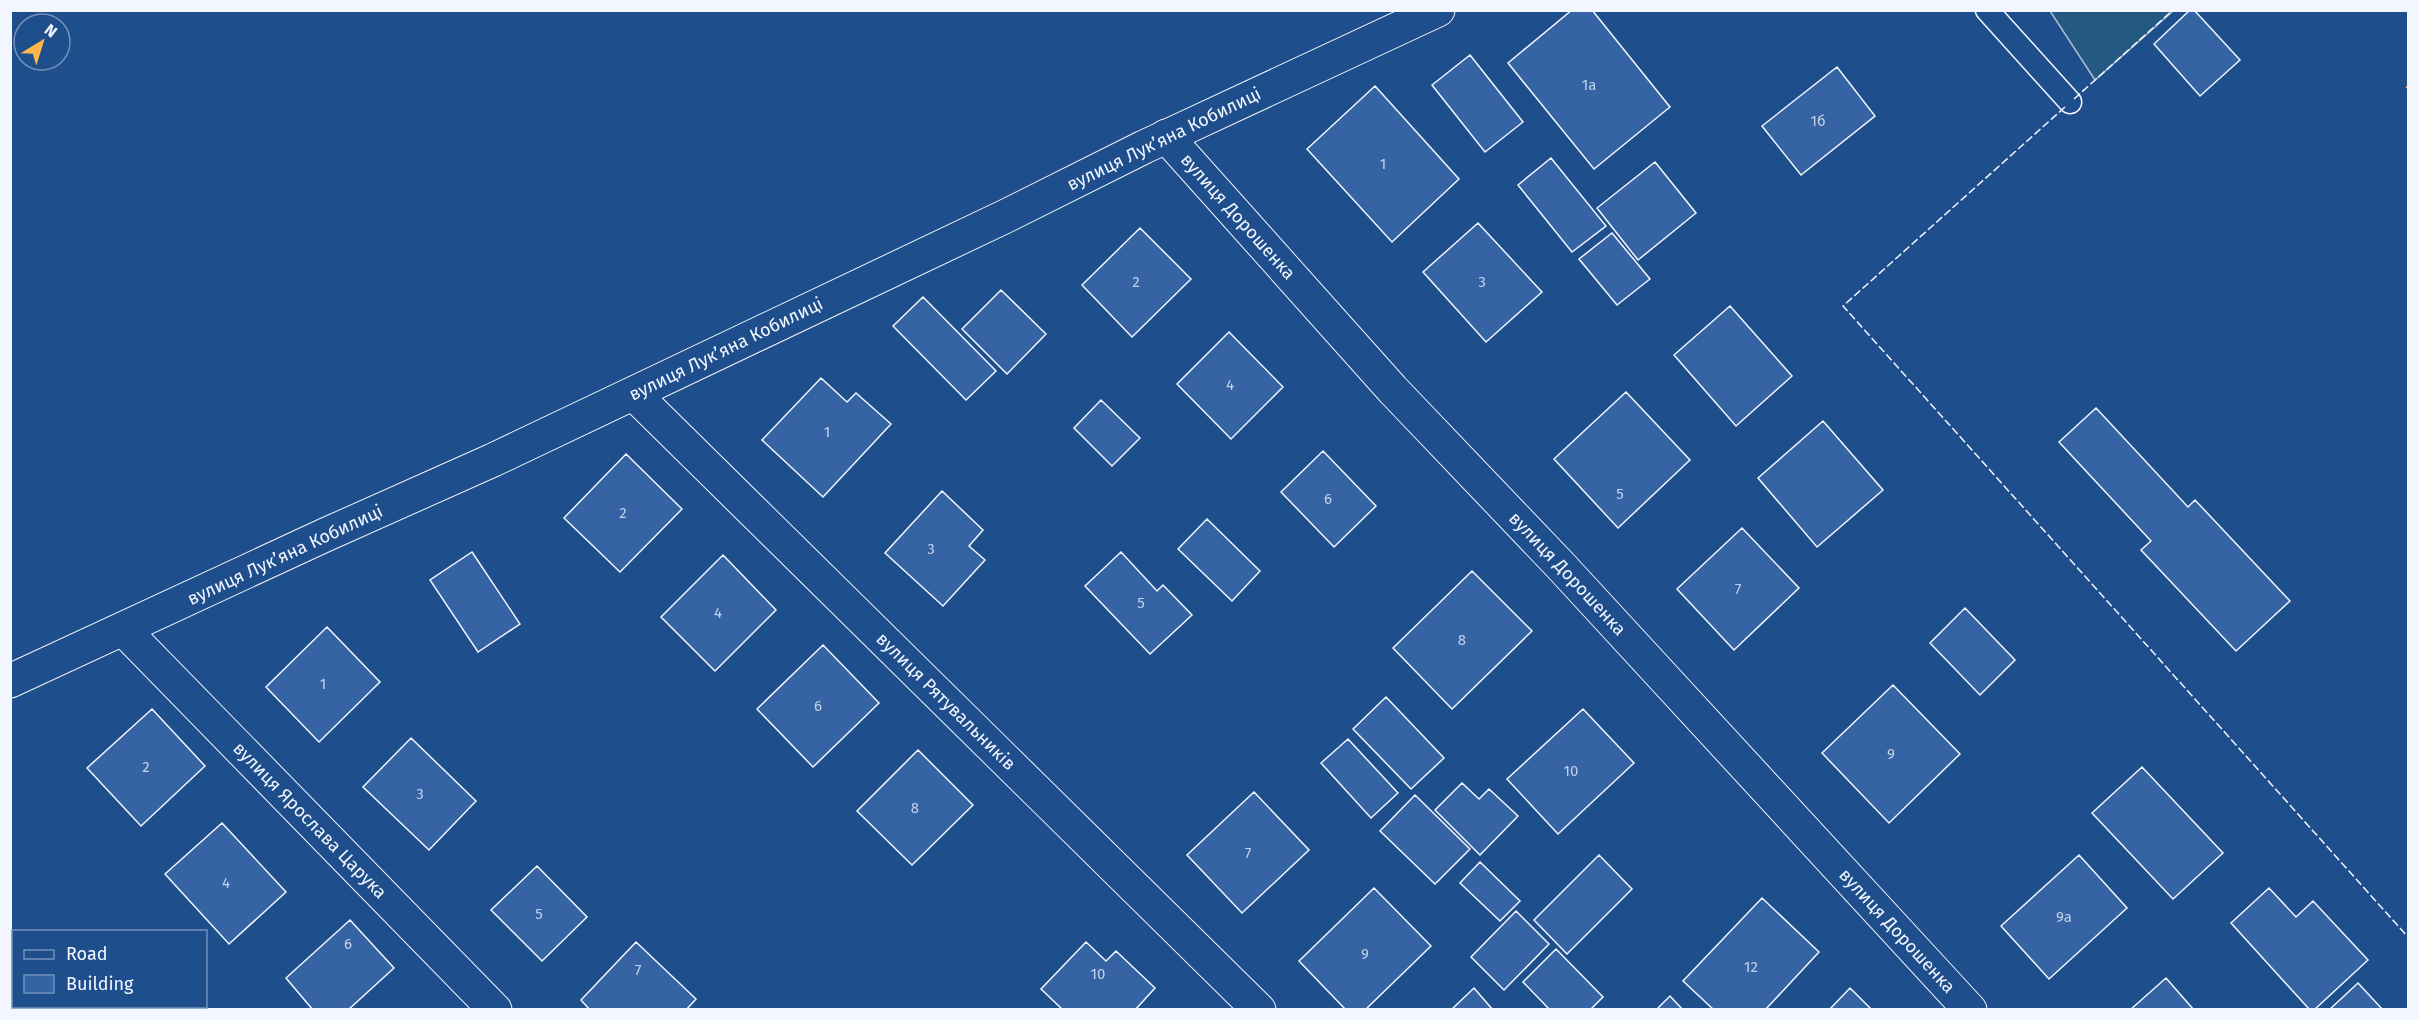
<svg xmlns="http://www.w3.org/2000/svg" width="2419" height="1020" viewBox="0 0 2419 1020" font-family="'Fira Sans',sans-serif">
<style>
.green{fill:#245a82;stroke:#a8bbd7;stroke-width:1.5}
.building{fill:#3563a3;stroke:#f2f6ff;stroke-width:1.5}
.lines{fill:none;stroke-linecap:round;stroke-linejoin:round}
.service-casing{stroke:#f2f6ff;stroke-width:25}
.minor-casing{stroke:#f2f6ff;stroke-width:35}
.service{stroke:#1f4e8c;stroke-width:22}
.minor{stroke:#1f4e8c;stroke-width:33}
.fence{stroke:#f2f6ff;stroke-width:1.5;stroke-dasharray:8 3;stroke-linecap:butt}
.power{stroke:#ffb74d;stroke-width:1.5;stroke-dasharray:21 4.5 3 4.5;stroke-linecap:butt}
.labels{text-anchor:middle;stroke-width:4.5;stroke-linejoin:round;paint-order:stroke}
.number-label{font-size:15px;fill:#c3d1e8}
.street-label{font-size:18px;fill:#f2f6ff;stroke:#1f4e8c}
</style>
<rect width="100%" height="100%" fill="#1f4e8c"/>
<path class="green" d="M2050 11H2173L2095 80Z"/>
<path class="building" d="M1572 10H1592L1670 107 1594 169 1508 63Z
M2190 10H2194L2240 60 2200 96 2154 44Z
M1470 55 1523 122 1485 152 1432 85Z
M1837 67 1875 116 1801 175 1762 126Z
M1375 86 1459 179 1392 242 1307 149Z
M1551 158 1606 226 1572 252 1518 185Z
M1655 162 1696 213 1638 260 1597 208Z
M1478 223 1542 292 1486 342 1423 272Z
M1140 228 1191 279 1132 337 1082 285Z
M1612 233 1650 279 1617 305 1579 259Z
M1001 290 1046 334 1007 374 962 329Z
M923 297 996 371 966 400 893 326Z
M1730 306 1792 376 1736 426 1674 355Z
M1229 332 1283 387 1231 439 1177 384Z
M821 378 847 402 856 393 891 424 823 497 762 440Z
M1626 392 1690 460 1618 528 1554 459Z
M1101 400 1140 438 1112 466 1074 428Z
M2096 408 2188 507 2195 500 2290 601 2236 651 2141 550 2151 541 2059 442Z
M1823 421 1883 490 1817 547 1758 478Z
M1323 451 1376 506 1334 547 1281 492Z
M626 454 682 509 620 572 564 518Z
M942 491 983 530 969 546 985 560 943 606 885 553Z
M1207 519 1260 571 1232 601 1178 549Z
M1742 528 1799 588 1734 650 1677 589Z
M472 552 520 624 478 652 430 580Z
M1121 552 1157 591 1163 585 1192 615 1150 654 1085 586Z
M723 555 776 610 715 671 661 617Z
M1472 571 1532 631 1452 709 1393 648Z
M1965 608 2015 660 1980 695 1930 643Z
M327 627 380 682 319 742 266 687Z
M823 645 879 703 813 767 757 709Z
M1893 685 1960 754 1889 823 1822 753Z
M1386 697 1444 758 1411 789 1353 729Z
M152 709 205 766 141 826 87 768Z
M1583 709 1634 763 1558 834 1507 779Z
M411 738 476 801 429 850 363 787Z
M1348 739 1398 793 1371 818 1321 763Z
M918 750 973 805 912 865 857 811Z
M2142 767 2223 853 2173 899 2092 813Z
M1462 783 1479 799 1489 789 1518 816 1480 855 1435 810Z
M1254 792 1309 850 1242 913 1187 855Z
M1415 795 1470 849 1435 884 1380 831Z
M222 823 286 892 229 944 165 874Z
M1599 855 1632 889 1567 954 1534 920Z
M2079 855 2127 908 2049 979 2001 926Z
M1480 862 1520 901 1500 921 1460 883Z
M537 866 587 917 542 961 491 910Z
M1374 888 1431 946 1365 1010H1346L1299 961Z
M2269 888 2296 917 2313 901 2368 960 2314 1010H2310L2231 923Z
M1762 898 1819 952 1765 1010H1714L1683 981Z
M1516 911 1549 944 1504 990 1471 957Z
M350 920 394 968 348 1010H313L286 978Z
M636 942 696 999 686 1010H590L581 1000Z
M1086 942 1106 961 1116 951 1155 988 1135 1010H1063L1041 989Z
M1556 949 1603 997 1590 1010H1550L1523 982Z
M2166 978 2194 1010H2130Z
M2358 983 2383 1010H2329Z
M1474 988 1493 1010H1451Z
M1850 988 1872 1010H1829Z
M1670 996 1683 1010H1656Z"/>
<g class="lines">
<defs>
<path id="service" d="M1987 10 2070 102"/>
<g id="minor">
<path id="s1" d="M1166 136 1393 390 1561 566 1970 1010"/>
<path id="s2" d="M634 394 1259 1010"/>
<path id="s3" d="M124 630 495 1010"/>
<path d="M10 681 325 535 493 460 1006 216 1144 147 1438 10"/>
</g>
</defs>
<use href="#service" class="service-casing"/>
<use href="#minor" class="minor-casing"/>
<use href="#service" class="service"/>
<use href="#minor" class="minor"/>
<path class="fence" d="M2074 99 2173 10
M2065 107 1843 306 2408 937"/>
<path class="power" d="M2406 88 2408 86"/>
</g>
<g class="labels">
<g class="number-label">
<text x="1589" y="90">1а</text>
<text x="1818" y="126">1б</text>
<text x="1383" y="169">1</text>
<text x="1136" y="287">2</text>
<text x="1482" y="287">3</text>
<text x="1230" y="390">4</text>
<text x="827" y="437">1</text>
<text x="1620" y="499">5</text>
<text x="1328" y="504">6</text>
<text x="623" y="518">2</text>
<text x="931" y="554">3</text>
<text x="1738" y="594">7</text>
<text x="1141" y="608">5</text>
<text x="718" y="618">4</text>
<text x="1462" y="645">8</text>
<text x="323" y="689">1</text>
<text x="818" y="711">6</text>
<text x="1891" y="759">9</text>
<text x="146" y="772">2</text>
<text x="1571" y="776">10</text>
<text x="420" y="799">3</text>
<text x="915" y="813">8</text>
<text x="1248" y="858">7</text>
<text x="226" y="888">4</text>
<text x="539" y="919">5</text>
<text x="2064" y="922">9а</text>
<text x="348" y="949">6</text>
<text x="1365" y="959">9</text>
<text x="1751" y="972">12</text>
<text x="638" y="975">7</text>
<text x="1098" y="979">10</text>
</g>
<g class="street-label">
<text transform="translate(1164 139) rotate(-26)" y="6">вулиця Лукʼяна Кобилиці</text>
<text dy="6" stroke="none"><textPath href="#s1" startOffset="108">вулиця Дорошенка</textPath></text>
<text transform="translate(726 349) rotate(-26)" y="6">вулиця Лукʼяна Кобилиці</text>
<text transform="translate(285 555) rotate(-25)" y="6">вулиця Лукʼяна Кобилиці</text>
<text dy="6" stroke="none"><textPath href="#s1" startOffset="594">вулиця Дорошенка</textPath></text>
<text dy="6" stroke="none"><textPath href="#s2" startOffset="438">вулиця Рятувальників</textPath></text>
<text dy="6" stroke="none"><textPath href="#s3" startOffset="266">вулиця Ярослава Царука</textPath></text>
<text dy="6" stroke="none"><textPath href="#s1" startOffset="1080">вулиця Дорошенка</textPath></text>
</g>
</g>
<rect width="2419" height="1020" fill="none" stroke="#f2f6ff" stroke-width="24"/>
<rect x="12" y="930" width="195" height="78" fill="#1f4e8c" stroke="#7391ba" stroke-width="1.5"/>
<rect x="24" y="950" width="30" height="9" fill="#1f4e8c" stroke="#7391ba" stroke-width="1.5"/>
<text x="66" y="960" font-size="18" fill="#f2f6ff">Road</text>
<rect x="24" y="975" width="30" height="18" fill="#3563a3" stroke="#7391ba" stroke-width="1.5"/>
<text x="66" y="990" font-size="18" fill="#f2f6ff">Building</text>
<g transform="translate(42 42) rotate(38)"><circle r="28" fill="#1f4e8c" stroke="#7391ba" stroke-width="1.5"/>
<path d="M0-4.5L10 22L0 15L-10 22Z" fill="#ffb74d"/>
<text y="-9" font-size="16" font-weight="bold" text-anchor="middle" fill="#f2f6ff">N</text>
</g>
</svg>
